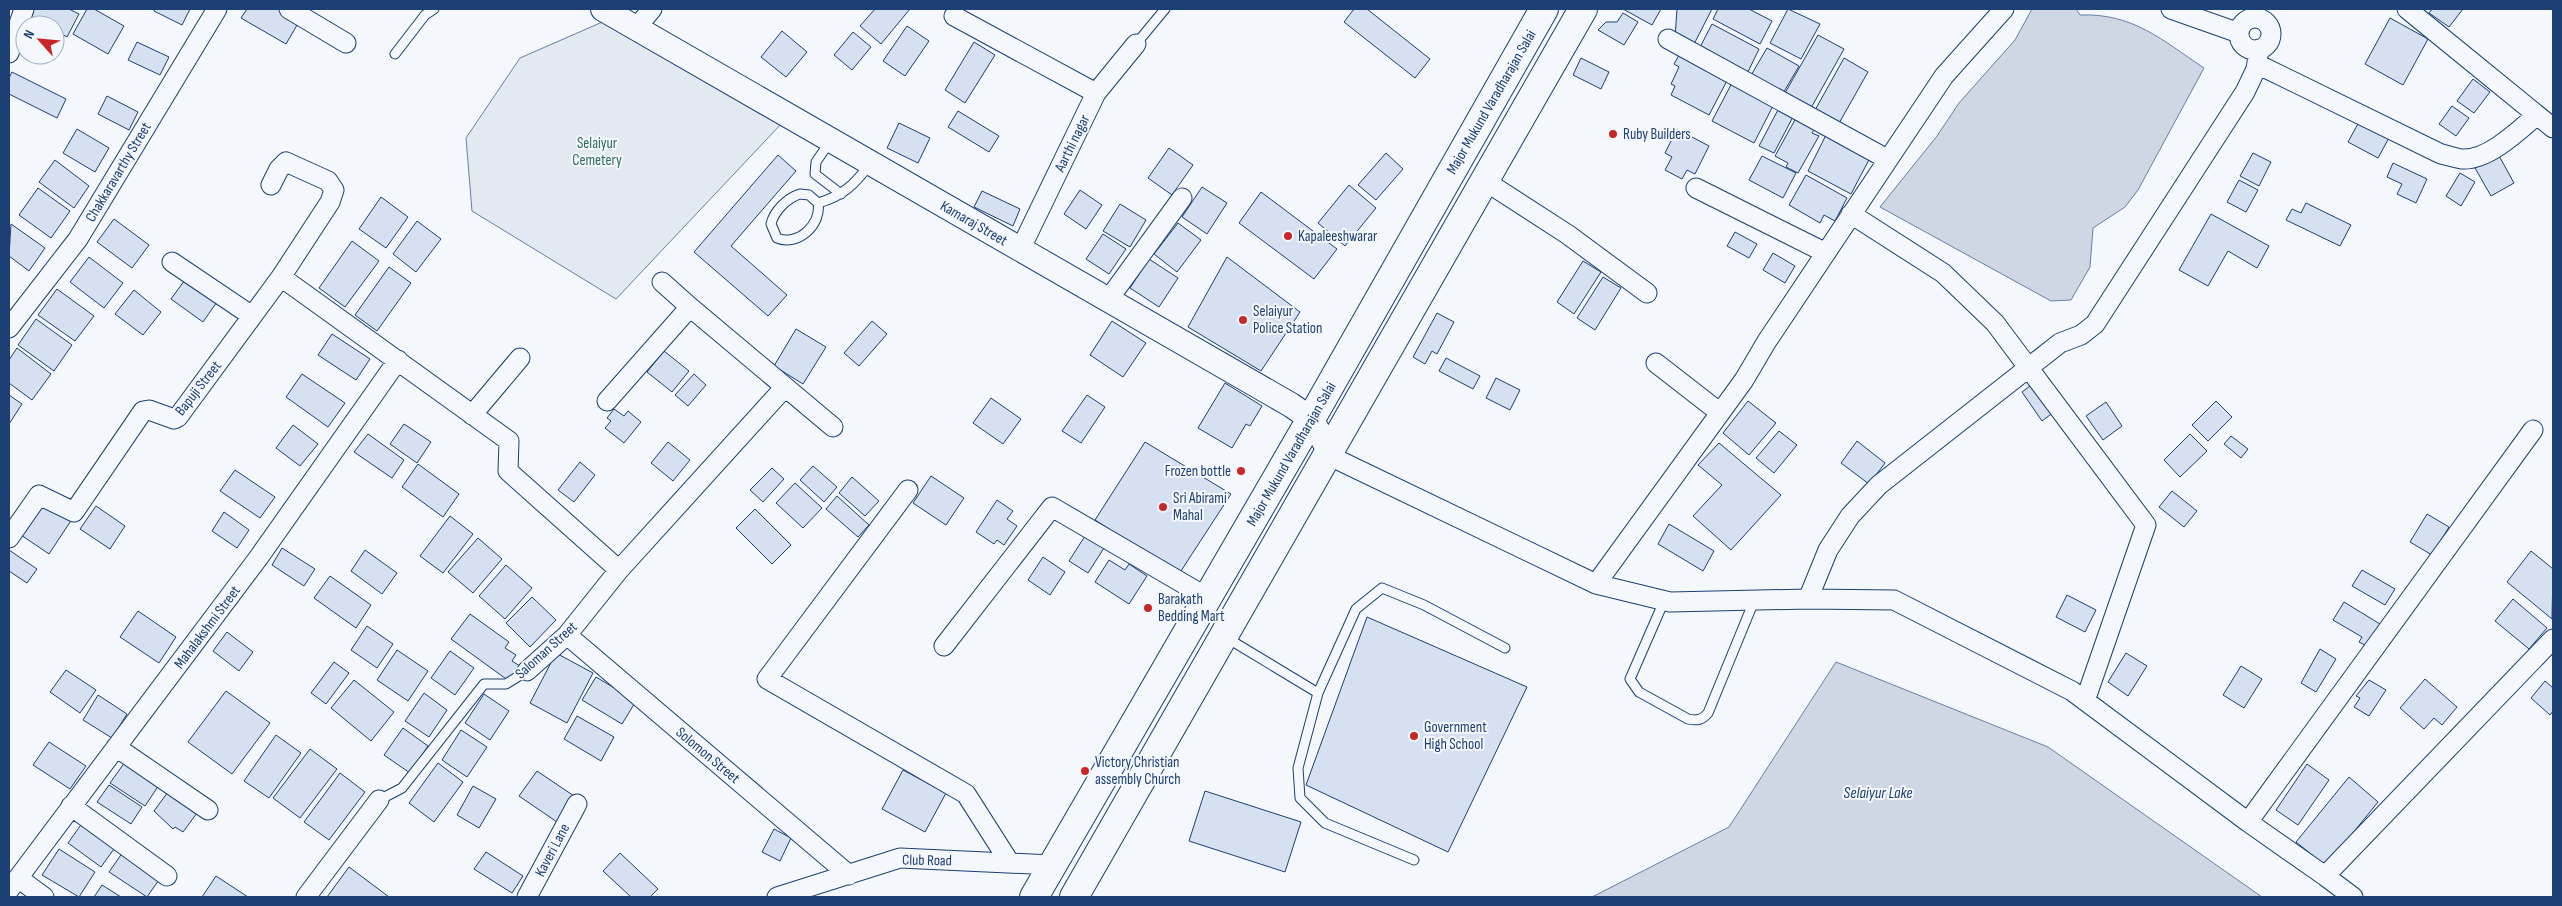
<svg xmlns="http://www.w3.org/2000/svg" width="2562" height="906" viewBox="0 0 2562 906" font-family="'Sofia Sans Condensed',sans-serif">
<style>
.green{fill:#e3e9f0;stroke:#687fa3}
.water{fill:#cfd7e4;stroke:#687fa3}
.building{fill:#d5e0f0;stroke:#1d3f73}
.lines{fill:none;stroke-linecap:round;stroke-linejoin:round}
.service-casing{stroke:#1d3f73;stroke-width:11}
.minor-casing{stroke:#1d3f73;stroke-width:21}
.tertiary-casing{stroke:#1d3f73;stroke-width:26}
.primary-casing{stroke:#1d3f73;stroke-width:30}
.service{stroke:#f4f7fb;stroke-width:9}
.minor{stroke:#f4f7fb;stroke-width:19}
.tertiary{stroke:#f4f7fb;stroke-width:24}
.primary{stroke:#f4f7fb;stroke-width:28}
.poi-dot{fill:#c62828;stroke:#f4f7fb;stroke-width:2}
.labels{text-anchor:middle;stroke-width:4;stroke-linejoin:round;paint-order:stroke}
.street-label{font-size:15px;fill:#1d3f73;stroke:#f4f7fb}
.poi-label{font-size:15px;fill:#1d3f73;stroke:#f4f7fb;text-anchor:start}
.park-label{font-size:15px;fill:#2c6c60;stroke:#f4f7fb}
.water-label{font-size:16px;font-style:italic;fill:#1d3f73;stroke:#f4f7fb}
</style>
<rect width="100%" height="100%" fill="#f4f7fb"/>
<path class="green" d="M607 20 783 122 616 299 472 211 466 138 520 58Z"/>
<path class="water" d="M2032 9H2076L2080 15C2133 13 2162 40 2204 68L2138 190 2125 207 2093 228 2090 267 2071 300 2051 301 1880 207 1937 136 1959 103 2015 40Z
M1836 662 2048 747 2262 897H1592L1729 827Z"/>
<path class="building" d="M32 9H69L79 14 67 37 55 30V25H45L28 16Z
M87 9H94L124 26 108 54 73 34Z
M155 9H190L182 25 154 11Z
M247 9H280L300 20 286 44 241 18Z
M875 9H910L881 44 860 26Z
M1354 9H1367L1430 59 1415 78 1344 22Z
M1623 9H1661L1652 25Z
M1677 9H1712L1692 48 1675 38Z
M1718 9H1749L1772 21 1760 44 1713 19Z
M1788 9 1820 24 1801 59 1770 43Z
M2432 9H2463L2449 27 2429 13Z
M1623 13 1638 22 1624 45 1598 30 1606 22H1617Z
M2390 18 2428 39 2403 85 2365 64Z
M1712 24 1759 49 1745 78 1697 53Z
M907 26 929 41 905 76 883 61Z
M782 31 807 52 786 77 761 57Z
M853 32 871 47 852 70 834 55Z
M1818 35 1844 49 1811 108 1785 93Z
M137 42 169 57 160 75 128 60Z
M974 42 995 55 965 103 945 90Z
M1767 48 1799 66 1782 95 1750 77Z
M1682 50 1730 75 1709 115 1671 95 1675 86 1671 84 1679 67 1674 64Z
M1581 58 1609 72 1601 89 1573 75Z
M1844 58 1868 72 1838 125 1814 112Z
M12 72 66 99 57 118 9 94V78Z
M2473 79 2490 92 2474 113 2457 101Z
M1733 81 1775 102 1754 143 1712 121Z
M107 96 138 112 129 130 98 114Z
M1780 106 1795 113 1774 153 1759 146Z
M2452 106 2469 118 2456 136 2439 124Z
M958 111 999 136 989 152 948 127Z
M1796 118 1815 128 1812 133 1819 136 1798 173 1786 167 1788 163 1775 156Z
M2360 120 2390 136 2378 158 2348 142Z
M899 123 930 138 918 163 887 148Z
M77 129 109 148 95 172 63 153Z
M1677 129 1709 146 1695 174 1687 170 1682 179 1665 170 1672 157 1665 153Z
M1828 131 1872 154 1851 194 1808 171Z
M1169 148 1193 165 1172 195 1148 178Z
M1386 153 1403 169 1376 200 1358 185Z
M2253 153 2271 162 2259 186 2240 176Z
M2498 154 2514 183 2491 196 2475 168Z
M778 155 796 171 731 246 787 295 768 316 694 252Z
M1762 156 1796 173 1783 198 1749 180Z
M55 160 89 186 74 208 39 182Z
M2393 163 2427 179 2416 203 2397 194 2402 184 2387 177Z
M2460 173 2475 182 2461 206 2446 196Z
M1806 175 1847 198 1835 221 1824 215 1820 223 1789 205Z
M2239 180 2258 190 2246 212 2227 202Z
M1349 185 1376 208 1345 246 1318 223Z
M1202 187 1227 203 1207 234 1182 217Z
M38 188 70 211 51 238 19 215Z
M1080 190 1102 205 1086 229 1064 214Z
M982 191 1020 209 1013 226 974 207Z
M1261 192 1337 249 1314 279 1239 223Z
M381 197 408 217 386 248 359 229Z
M2306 203 2351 225 2340 246 2286 220 2292 209 2301 213Z
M1120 204 1146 220 1130 247 1103 231Z
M2211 214 2269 246 2257 268 2228 251 2208 286 2179 270Z
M114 219 149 245 132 268 97 242Z
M417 221 441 239 416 272 393 254Z
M1178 223 1201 240 1177 272 1154 254Z
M11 224 45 248 29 271 9 256Z
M1735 232 1757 244 1749 258 1727 246Z
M1103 234 1126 249 1109 274 1086 259Z
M352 241 379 261 345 307 319 288Z
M1773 253 1795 266 1785 283 1763 270Z
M89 257 123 283 104 308 70 282Z
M1227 257 1300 312 1261 371 1188 327Z
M1149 259 1178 278 1159 307 1130 288Z
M1583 261 1601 272 1574 314 1557 302Z
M389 267 411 283 377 331 355 315Z
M187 277 219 299 203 322 171 299Z
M1603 277 1621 288 1595 330 1577 318Z
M57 289 94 316 75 341 38 315Z
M134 290 161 312 143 335 115 314Z
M1437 313 1454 322 1437 354 1432 351 1425 364 1413 357Z
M36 319 72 345 54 371 18 345Z
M872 321 887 334 859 366 844 353Z
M1112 321 1146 343 1123 377 1090 355Z
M796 329 826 347 803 384 774 366Z
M332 334 370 359 356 380 318 355Z
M17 348 51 374 32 400 9 383V360Z
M664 351 689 371 672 392 647 372Z
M1446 358 1480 376 1473 389 1439 371Z
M302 374 345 403 328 427 286 397Z
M694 374 706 385 688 406 675 395Z
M1496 378 1520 390 1510 410 1486 398Z
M1225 383 1262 406 1250 426 1246 424 1232 448 1198 428Z
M2034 383 2054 412 2042 421 2022 392Z
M9 395 22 404 9 424Z
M1087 395 1105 407 1081 443 1062 431Z
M991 398 1021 419 1003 444 973 423Z
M1748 401 1776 423 1749 455 1723 433Z
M2216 401 2232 417 2208 441 2192 425Z
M2106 402 2122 426 2103 440 2086 416Z
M614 409 624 416 628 411 641 422 624 443 605 428 611 421 607 418Z
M404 424 431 442 417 463 390 444Z
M293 425 318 444 300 466 276 448Z
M1779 431 1797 445 1774 473 1756 458Z
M368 434 404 460 392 478 354 452Z
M2190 434 2207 451 2180 477 2164 460Z
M2231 436 2248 449 2241 458 2224 444Z
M1857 441 1885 463 1869 484 1841 463Z
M668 442 690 460 673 481 651 463Z
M1145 442 1231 494 1179 574 1095 520Z
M1719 443 1781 495 1731 550 1693 516 1722 485 1698 465Z
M580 462 595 475 574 502 558 490Z
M418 464 459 494 443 517 402 487Z
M813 466 837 487 824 502 800 480Z
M772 468 784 479 763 502 750 490Z
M235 470 275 497 260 518 220 491Z
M931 476 964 498 946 525 913 503Z
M852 477 879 501 865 516 839 493Z
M795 483 822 508 803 528 776 503Z
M2172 491 2197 511 2184 527 2159 507Z
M837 496 869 525 858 537 826 509Z
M47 497 74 516 49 554 21 535Z
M997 500 1013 511 1007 519 1017 526 1004 545 997 540 994 544 976 532Z
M96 506 125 526 110 549 80 529Z
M755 509 791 545 772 564 736 528Z
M224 512 249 530 237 548 212 531Z
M2427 514 2449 527 2432 555 2410 542Z
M450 516 473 534 443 573 420 556Z
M1669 524 1714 551 1703 571 1658 544Z
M1085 536 1104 548 1088 573 1069 561Z
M478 538 502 559 473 593 448 572Z
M282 548 315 569 304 586 272 565Z
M9 550 37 569 27 583 9 571Z
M365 550 397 573 382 594 351 571Z
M2531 551 2553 569 2552 619 2507 582Z
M1043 557 1065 572 1050 595 1028 580Z
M1109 560 1125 570 1129 564 1147 576 1129 604 1095 582Z
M506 565 532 588 505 619 479 596Z
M2362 570 2395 589 2385 605 2352 586Z
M330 576 371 605 356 628 314 598Z
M2067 595 2096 610 2085 632 2056 617Z
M532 597 556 620 530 647 506 623Z
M2513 599 2547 628 2529 649 2495 621Z
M2344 602 2380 624 2367 646 2359 642 2362 637 2333 620Z
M138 611 176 637 159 663 120 637Z
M470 614 509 642 505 648 516 655 512 661 520 666 509 681 451 639Z
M1367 617 1527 687 1448 852 1306 785Z
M367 626 393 644 377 668 351 650Z
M227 632 253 652 239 671 213 651Z
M2320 649 2336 659 2316 692 2301 683Z
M397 650 428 671 408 701 377 680Z
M450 651 474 668 455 695 431 678Z
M556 653 593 673 567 723 530 703Z
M2126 653 2147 666 2128 696 2108 682Z
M334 662 349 673 326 704 311 693Z
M2241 666 2262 679 2244 708 2223 695Z
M66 670 96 690 80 713 50 692Z
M596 677 636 701 622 724 582 700Z
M2425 679 2457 707 2442 725 2434 718 2424 729 2400 708Z
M354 680 394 712 371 741 331 708Z
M2369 680 2386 690 2369 716 2354 707 2360 698 2356 696Z
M2545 681 2553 688V711L2550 715 2531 698Z
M226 691 270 723 232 774 188 742Z
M424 693 447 710 429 737 405 721Z
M484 694 509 711 490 740 465 723Z
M98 695 127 714 112 738 83 720Z
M577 716 614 737 601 761 564 739Z
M403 728 428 746 410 773 384 755Z
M461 730 487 747 467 777 442 760Z
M276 735 301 753 269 798 244 781Z
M49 742 86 766 70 789 33 765Z
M310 749 337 769 300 818 273 798Z
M125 762 159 785 145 806 110 783Z
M438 763 463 782 434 822 409 803Z
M2307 764 2329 780 2298 825 2276 810Z
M903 770 946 793 925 832 882 809Z
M537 771 577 798 560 824 519 796Z
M340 773 365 792 329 840 304 822Z
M2349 777 2378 802 2326 866 2296 842Z
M109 785 142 807 131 824 97 802Z
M473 786 496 799 479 828 457 815Z
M1205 791 1301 822 1285 872 1189 841Z
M168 792 197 813 183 832 175 827 173 829 154 811Z
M83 822 116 846 101 867 68 843Z
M774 829 791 838 780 861 762 852Z
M59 849 95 872 79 897 42 875Z
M123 852 161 877 147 897 109 872Z
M486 852 523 876 512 893 474 869Z
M620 853 658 889 650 897H631L603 871Z
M349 867 389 897H327Z
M216 876 248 897H202Z
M102 885 121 897H94Z"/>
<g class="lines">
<defs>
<path id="service" d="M1136 44 1165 9
M395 54 425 15 434 9
M831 140 816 162 815 174 841 194
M800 194 809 195 818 203C822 225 797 247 777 238L771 224C774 211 787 198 800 194Z
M818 203C843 196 855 184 870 164
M1664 601 1630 679 1639 692 1688 719C1697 721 1702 720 1708 713L1754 601
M1227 638 1318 693 1298 768 1300 798 1325 823 1414 860
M1318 693 1356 609 1382 588 1424 605 1505 648
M379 800 402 788 484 684H506L527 671"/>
<path id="minor" d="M289 9 346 43
M2171 9 2239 33
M2407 9 2553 128
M954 16 1096 93
M2239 34a16 16 0 1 1 32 0a16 16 0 1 1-32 0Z
M636 28 652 9
M1668 39 1887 159
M9 53 24 9
M2257 64 2441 154C2448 155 2457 159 2464 159 2490 159 2519 130 2537 115
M1485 181 1567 234 1647 293
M1696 188 1826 253
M1851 214 1943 273 1995 323 2146 525 2085 701
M1020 250 1096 93 1136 44
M172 262 252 316
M281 277 509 441 508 471 619 570
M662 282 690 307
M1108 300 1182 198
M9 328 78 239 217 9
M1656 363 1719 412
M607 401 690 307 833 427
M472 415 520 358
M1330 452 1336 459 1596 584 1670 602 1808 599 1894 600 2072 691 2248 822 2533 430
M908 490 767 679 966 794 1010 863
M9 538 39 495 74 512 143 411 149 410 174 419 178 417 281 277 330 202 334 190 328 181 286 162 279 169 271 185
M1596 584 1744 380 1767 341 1944 76 2004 9
M1808 599 1828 550 1850 516 1879 485 2060 343 2081 335 2095 324 2245 92 2256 69 2259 49
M567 635 849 875
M944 646 1052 507 1208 598
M527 671 567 635 619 570 785 387
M116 747 208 810
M71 806 167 876
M2248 822 2325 876 2553 639
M2325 876 2353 897
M18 878 44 897
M9 890 259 557 398 360
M306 897 379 800
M527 897 577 804
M777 897 900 858 1052 865"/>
<path id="tertiary" d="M603 9 1291 405 1311 419 1330 452"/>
<path id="primary" d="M1034 897 1311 419 1544 9
M1074 897 1583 9"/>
</defs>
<use href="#service" class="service-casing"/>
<use href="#minor" class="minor-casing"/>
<use href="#tertiary" class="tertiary-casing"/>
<use href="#primary" class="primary-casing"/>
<use href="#service" class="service"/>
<use href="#minor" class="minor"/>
<use href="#tertiary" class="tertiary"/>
<use href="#primary" class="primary"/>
</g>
<g class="poi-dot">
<circle cx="1613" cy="134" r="5"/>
<circle cx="1288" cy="236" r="5"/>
<circle cx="1243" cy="320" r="5"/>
<circle cx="1241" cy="471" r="5"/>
<circle cx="1163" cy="507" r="5"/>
<circle cx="1148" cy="608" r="5"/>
<circle cx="1414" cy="736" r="5"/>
<circle cx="1085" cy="771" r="5"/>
</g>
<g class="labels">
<g class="street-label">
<text transform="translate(1491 102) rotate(-60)" y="5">Major Mukund Varadharajan Salai</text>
<text transform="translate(1072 143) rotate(-64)" y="5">Aarthi nagar</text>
<text transform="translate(118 172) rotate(-59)" y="5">Chakkaravarthy Street</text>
<text transform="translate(974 223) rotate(30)" y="5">Kamaraj Street</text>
<text transform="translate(198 388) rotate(-52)" y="5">Bapuji Street</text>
<text transform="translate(1291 454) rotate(-60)" y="5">Major Mukund Varadharajan Salai</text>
<text transform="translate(207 627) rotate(-53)" y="5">Mahalakshmi Street</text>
<text transform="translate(546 650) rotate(-42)" y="5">Saloman Street</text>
<text transform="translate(708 755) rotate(40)" y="5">Solomon Street</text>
<text transform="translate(552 850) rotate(-62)" y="5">Kaveri Lane</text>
<text transform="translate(927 860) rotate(1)" y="5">Club Road</text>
</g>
<g class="poi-label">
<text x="1623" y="139">Ruby Builders</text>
<text x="1298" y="241">Kapaleeshwarar</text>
<text x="1253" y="316">Selaiyur<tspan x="1253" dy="17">Police Station</tspan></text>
<text x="1231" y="476" text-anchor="end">Frozen bottle</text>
<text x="1173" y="503">Sri Abirami<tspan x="1173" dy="17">Mahal</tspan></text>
<text x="1158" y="604">Barakath<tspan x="1158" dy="17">Bedding Mart</tspan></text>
<text x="1424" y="732">Government<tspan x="1424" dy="17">High School</tspan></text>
<text x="1095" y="767">Victory Christian<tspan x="1095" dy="17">assembly Church</tspan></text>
</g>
<g class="park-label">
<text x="597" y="148">Selaiyur<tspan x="597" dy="17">Cemetery</tspan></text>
</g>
<g class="water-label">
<text x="1878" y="798">Selaiyur Lake</text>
</g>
</g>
<rect width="2562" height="906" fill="none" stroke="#1d3f73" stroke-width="20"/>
<g transform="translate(40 40) rotate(297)"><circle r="24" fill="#f4f7fb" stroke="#9eadc5"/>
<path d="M0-4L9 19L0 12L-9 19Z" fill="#c62828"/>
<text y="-8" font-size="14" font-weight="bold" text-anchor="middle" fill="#1d3f73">N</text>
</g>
</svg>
